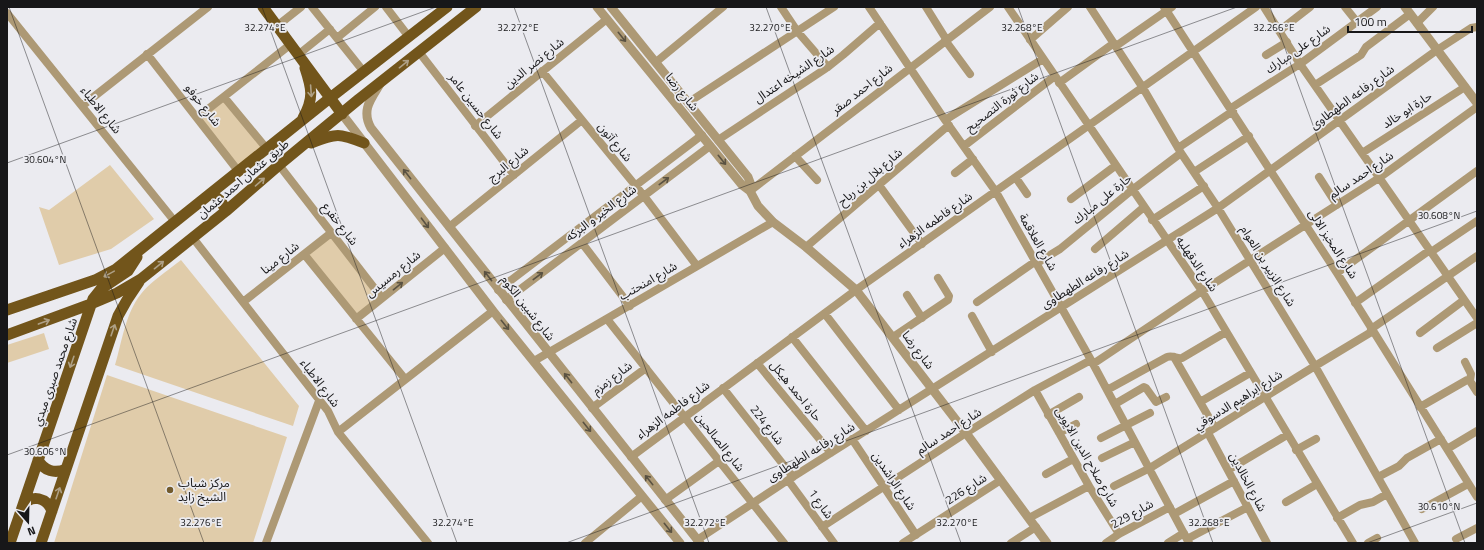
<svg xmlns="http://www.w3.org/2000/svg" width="1484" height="550" viewBox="0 0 1484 550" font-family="'Titillium Web','Noto Sans Arabic',sans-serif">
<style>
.green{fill:#e0ccaa}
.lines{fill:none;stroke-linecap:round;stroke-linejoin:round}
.minor{stroke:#ad9975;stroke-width:8}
.tertiary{stroke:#ad9975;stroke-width:9}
.primary{stroke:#72551b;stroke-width:11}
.oneway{stroke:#5a5242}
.oneway2{stroke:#aea086}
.ticks{fill:none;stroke:#171719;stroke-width:1;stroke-opacity:0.45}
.poi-dot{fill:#735b2c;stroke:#ebebf0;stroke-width:1.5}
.labels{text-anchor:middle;stroke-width:3.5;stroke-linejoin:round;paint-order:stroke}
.street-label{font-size:12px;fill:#171719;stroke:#ebebf0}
.poi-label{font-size:12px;fill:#171719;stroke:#ebebf0;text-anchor:start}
.ticks-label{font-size:10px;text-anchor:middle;fill:#171719;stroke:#ebebf0;stroke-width:3.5;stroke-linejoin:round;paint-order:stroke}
</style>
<rect width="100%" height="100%" fill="#ebebf0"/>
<path class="green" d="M224 98 263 146 237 167 199 118Z
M110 165 154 219 111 249 59 265 39 207 49 210Z
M330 234 380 298 356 317 306 255Z
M181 260 299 406 293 426 115 365C122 342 125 314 141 294 149 283 170 269 181 260Z
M44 333 49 349 7 363V345Z
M107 375 287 437 253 543H54Z"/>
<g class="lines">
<path class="minor" d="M312 7 364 72
M386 7 409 37
M781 7 797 31 828 67
M869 7 945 120 996 192 1091 360 1189 543
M926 7 946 39
M1008 7 1202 291 1353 543
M1090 7 1143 88 1181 153 1218 208 1315 366 1415 543
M1164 7 1337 273 1477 497
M1264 7 1300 64 1477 318
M1345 7 1357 22
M7 13 176 223
M1417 23 1433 7
M277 26 301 7
M1279 31 1310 7
M337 38 375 7
M945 40 970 74
M1030 40 1068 7
M1116 46 1172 7
M419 52 514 175
M147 54 239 172
M299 54 330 29
M1266 55 1287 42
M656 62 723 7
M542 71 644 196 697 266
M1059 83 1114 43
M1315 85 1361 55 1366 47 1410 14
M224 97 267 149
M689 102 834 7
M82 106 208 7
M1231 108 1300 64 1377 7
M198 117 291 44
M945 120 1043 59
M475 126 607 19
M718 140 828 67 843 55 880 23
M964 146 1055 76
M1178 148 1233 111
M1362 153 1465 87
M795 156 817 180
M279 165 382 298
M1194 172 1249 136
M955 173 973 159
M1319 177 1337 205
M1016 178 1027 194
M879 185 922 244
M750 191 990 7
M1071 199 1115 166
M1152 220 1204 186
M449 227 582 120
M193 238 328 411 338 432 428 543
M582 243 630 306
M806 247 949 125
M1095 249 1144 207
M1431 252 1477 221
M304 254 405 379
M1037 263 1060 249 1132 190 1181 153
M1337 273 1477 171
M498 290 702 135
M907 295 922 318
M506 300 710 146
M243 302 331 233
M977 302 1036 261
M1355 303 1430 250
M825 314 899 410
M972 316 992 352
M356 319 445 248
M607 319 784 543
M1371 329 1477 256
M1420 333 1464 300
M792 337 866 431
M893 337 948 300 949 296 938 278
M1437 348 1477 323
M1174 357 1215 428
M534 361 773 222
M1465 362 1471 374 1470 381
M757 363 831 453
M1093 364 1202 291 1379 178 1477 107
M723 388 793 477
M1035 390 1089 486 1119 534
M1107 390 1167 357C1173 355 1177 359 1182 358L1226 332
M1200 402 1250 373
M1115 404 1144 387 1146 388 1156 402 1166 397
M1420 407 1467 380 1470 381 1477 392
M592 408 646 368
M1048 415 1079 397
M338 432 493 311
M1059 433 1076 424
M1208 433 1267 543
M1101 438 1150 413
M852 439 916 535
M1447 449 1477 431
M1296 450 1316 439
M631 457 856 290 1256 7
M1102 458 1135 442
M1228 470 1287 435
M1046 474 1073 459
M1378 477 1399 466 1407 458 1441 439
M788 480 834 543
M1114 486 1150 468 1315 366 1373 331
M665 500 719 461
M1286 502 1317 484
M1422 509 1468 484
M1174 514 1234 481
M1029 518 1089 486
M1337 518 1360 505 1373 502 1387 494
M822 527 966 433 1035 390 1091 360
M1187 539 1248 507
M1456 539 1477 528
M697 540 788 480 1218 208 1437 50 1471 28 1477 27
M266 543 319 401
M585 543 642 496
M903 543 1001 480
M1011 543 1036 527
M1106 543 1119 534 1170 507
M1168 543 1184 533
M1368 543 1377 538"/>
<path class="tertiary" d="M597 7 742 185 750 191 758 206 773 222 806 247 856 290 966 433 1047 543
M611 7 748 177 751 185 750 191
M1405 7 1477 103
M380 84C371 99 361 110 371 128L700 543
M342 114 493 311 680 543"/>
<path class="primary" d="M263 7 342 114
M303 118C314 98 312 89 305 68
M311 143C337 133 339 133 364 143
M212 194 221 201 226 211
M7 310 95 280 116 269 330 98 447 7
M7 335 91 304 117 293 141 279 226 211 279 165 359 99 476 7
M38 460C44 471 55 474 66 469
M23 506C31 493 47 498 52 511
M10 543 93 299 101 289 128 271 137 257
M41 543 118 316 127 300 139 282"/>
</g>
<defs><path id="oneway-shaft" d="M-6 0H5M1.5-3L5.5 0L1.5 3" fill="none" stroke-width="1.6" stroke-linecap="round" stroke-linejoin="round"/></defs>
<g class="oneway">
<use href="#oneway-shaft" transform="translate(622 37) rotate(51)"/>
<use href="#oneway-shaft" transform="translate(722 160) rotate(51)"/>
<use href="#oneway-shaft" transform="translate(407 174) rotate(-128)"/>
<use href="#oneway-shaft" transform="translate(664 181) rotate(-37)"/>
<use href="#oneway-shaft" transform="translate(425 223) rotate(53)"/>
<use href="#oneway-shaft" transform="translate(488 276) rotate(-128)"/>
<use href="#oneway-shaft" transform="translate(538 276) rotate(-37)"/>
<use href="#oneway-shaft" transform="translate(398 286) rotate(-39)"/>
<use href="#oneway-shaft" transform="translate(505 325) rotate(51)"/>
<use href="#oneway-shaft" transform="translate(568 378) rotate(-128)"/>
<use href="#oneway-shaft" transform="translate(587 427) rotate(51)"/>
<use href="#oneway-shaft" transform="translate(649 480) rotate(-129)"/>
<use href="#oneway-shaft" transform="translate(668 528) rotate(51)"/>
</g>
<g class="oneway2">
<use href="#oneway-shaft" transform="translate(404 64) rotate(-39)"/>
<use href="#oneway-shaft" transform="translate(311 91) rotate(86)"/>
<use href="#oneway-shaft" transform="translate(260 182) rotate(-41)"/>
<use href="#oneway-shaft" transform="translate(159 265) rotate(-39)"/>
<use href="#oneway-shaft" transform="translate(109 274) rotate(151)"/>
<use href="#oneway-shaft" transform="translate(44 322) rotate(-20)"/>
<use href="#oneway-shaft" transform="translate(113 330) rotate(-71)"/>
<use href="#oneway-shaft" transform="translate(72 362) rotate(109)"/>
<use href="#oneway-shaft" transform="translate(58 493) rotate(-71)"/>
</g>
<path class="ticks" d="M9 7 204 543M262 7 457 543M514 7 709 543M766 7 961 543M1018 7 1213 543M1270 7 1465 543M7 163 436 7M7 455 1237 7M566 543 1477 211M1367 543 1477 503"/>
<circle class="poi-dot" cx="170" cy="490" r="4"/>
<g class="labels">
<g class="street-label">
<text transform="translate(1298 49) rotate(-35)" y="4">شارع على مبارك</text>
<text transform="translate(534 63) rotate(-39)" y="4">شارع نصر الدين</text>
<text transform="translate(794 74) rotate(-34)" y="4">شارع الشيخه اعتدال</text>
<text transform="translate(862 89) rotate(-38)" y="4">شارع احمد صقر</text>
<text transform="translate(682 92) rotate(51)" y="4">شارع رضا</text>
<text transform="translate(1352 97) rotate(-36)" y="4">شارع رفاعه الطهطاوى</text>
<text transform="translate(1002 102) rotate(-38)" y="4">شارع ثورة التصحيح</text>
<text transform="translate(203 105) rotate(52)" y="4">شارع خوفو</text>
<text transform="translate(476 106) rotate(52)" y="4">شارع حسين عامر</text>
<text transform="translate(101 110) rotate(51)" y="4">شارع الاطباء</text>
<text transform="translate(1407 110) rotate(-33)" y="4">حارة ابو خالد</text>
<text transform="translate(615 142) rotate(51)" y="4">شارع آتون</text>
<text transform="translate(508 164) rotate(-39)" y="4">شارع البرج</text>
<text transform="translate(1361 175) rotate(-34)" y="4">شارع احمد سالم</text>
<text transform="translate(870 177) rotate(-41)" y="4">شارع بلال بن رباح</text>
<text transform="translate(243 179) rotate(-40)" y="4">طريق عثمان احمد عثمان</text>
<text transform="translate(1102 199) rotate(-39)" y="4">حارة على مبارك</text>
<text transform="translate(601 213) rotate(-37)" y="4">شارع الخير و البركه</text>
<text transform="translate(935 220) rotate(-35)" y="4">شارع فاطمه الزهراء</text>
<text transform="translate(340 224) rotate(52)" y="4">شارع خفرع</text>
<text transform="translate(1038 242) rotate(60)" y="4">شارع العلاقمة</text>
<text transform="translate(1333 244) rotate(57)" y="4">شارع المخبز الالى</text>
<text transform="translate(280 258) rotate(-38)" y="4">شارع مينا</text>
<text transform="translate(1197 264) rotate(56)" y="4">شارع الدقهليه</text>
<text transform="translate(1268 266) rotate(58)" y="4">شارع الزبير بن العوام</text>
<text transform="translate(393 274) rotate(-39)" y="4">شارع رمسيس</text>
<text transform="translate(1085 279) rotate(-32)" y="4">شارع رفاعه الطهطاوى</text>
<text transform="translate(648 281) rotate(-30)" y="4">شارع امنحتب</text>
<text transform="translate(528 308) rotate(52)" y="4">شارع شبين الكوم</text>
<text transform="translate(918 350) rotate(53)" y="4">شارع رضا</text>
<text transform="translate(55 372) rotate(-71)" y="4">شارع محمد صبرى مبدي</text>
<text transform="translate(612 378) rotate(-37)" y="4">شارع زمزم</text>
<text transform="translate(320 383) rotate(53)" y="4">شارع الاطباء</text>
<text transform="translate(796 391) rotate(51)" y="4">حارة احمد هيكل</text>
<text transform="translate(1238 400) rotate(-32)" y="4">شارع ابراهيم الدسوقي</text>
<text transform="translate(673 410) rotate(-37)" y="4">شارع فاطمه الزهراء</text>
<text transform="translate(767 425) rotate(52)" y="4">شارع 224</text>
<text transform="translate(949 431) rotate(-33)" y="4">شارع احمد سالم</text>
<text transform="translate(720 442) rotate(52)" y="4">شارع الصالحين</text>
<text transform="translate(811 452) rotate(-32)" y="4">شارع رفاعه الطهطاوى</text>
<text transform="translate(1087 457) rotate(60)" y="4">شارع صلاح الدين الايوبى</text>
<text transform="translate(894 481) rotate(56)" y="4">شارع الراشدين</text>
<text transform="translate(1248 482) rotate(62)" y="4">شارع الخالدين</text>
<text transform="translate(966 489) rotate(-33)" y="4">شارع 226</text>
<text transform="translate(821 504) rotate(54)" y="4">شارع 1</text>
<text transform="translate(1132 514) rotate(-29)" y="4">شارع 229</text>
</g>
<g class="poi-label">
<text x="178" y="487">مركز شباب<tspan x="178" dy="14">الشيخ زايد</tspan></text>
</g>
</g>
<g class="ticks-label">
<text x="265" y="31">32.274°E</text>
<text x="770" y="31">32.270°E</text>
<text x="1274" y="31">32.266°E</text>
<text x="518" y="31">32.272°E</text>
<text x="1022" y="31">32.268°E</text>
<text x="45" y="163">30.604°N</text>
<text x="1439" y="219">30.608°N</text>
<text x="45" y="455">30.606°N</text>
<text x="1439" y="510">30.610°N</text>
<text x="201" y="526">32.276°E</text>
<text x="453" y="526">32.274°E</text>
<text x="705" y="526">32.272°E</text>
<text x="957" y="526">32.270°E</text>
<text x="1209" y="526">32.268°E</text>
</g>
<rect width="1484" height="550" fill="none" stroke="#171719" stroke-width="16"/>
<g transform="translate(28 522) rotate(160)" stroke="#ebebf0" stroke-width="3" paint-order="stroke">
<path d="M0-3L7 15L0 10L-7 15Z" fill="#171719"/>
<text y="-6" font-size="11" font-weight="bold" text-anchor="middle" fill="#171719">N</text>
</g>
<path d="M1348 26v6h124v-6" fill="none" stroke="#171719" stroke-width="2"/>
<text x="1354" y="26" font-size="12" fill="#171719" stroke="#ebebf0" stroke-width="3" paint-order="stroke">100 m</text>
</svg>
